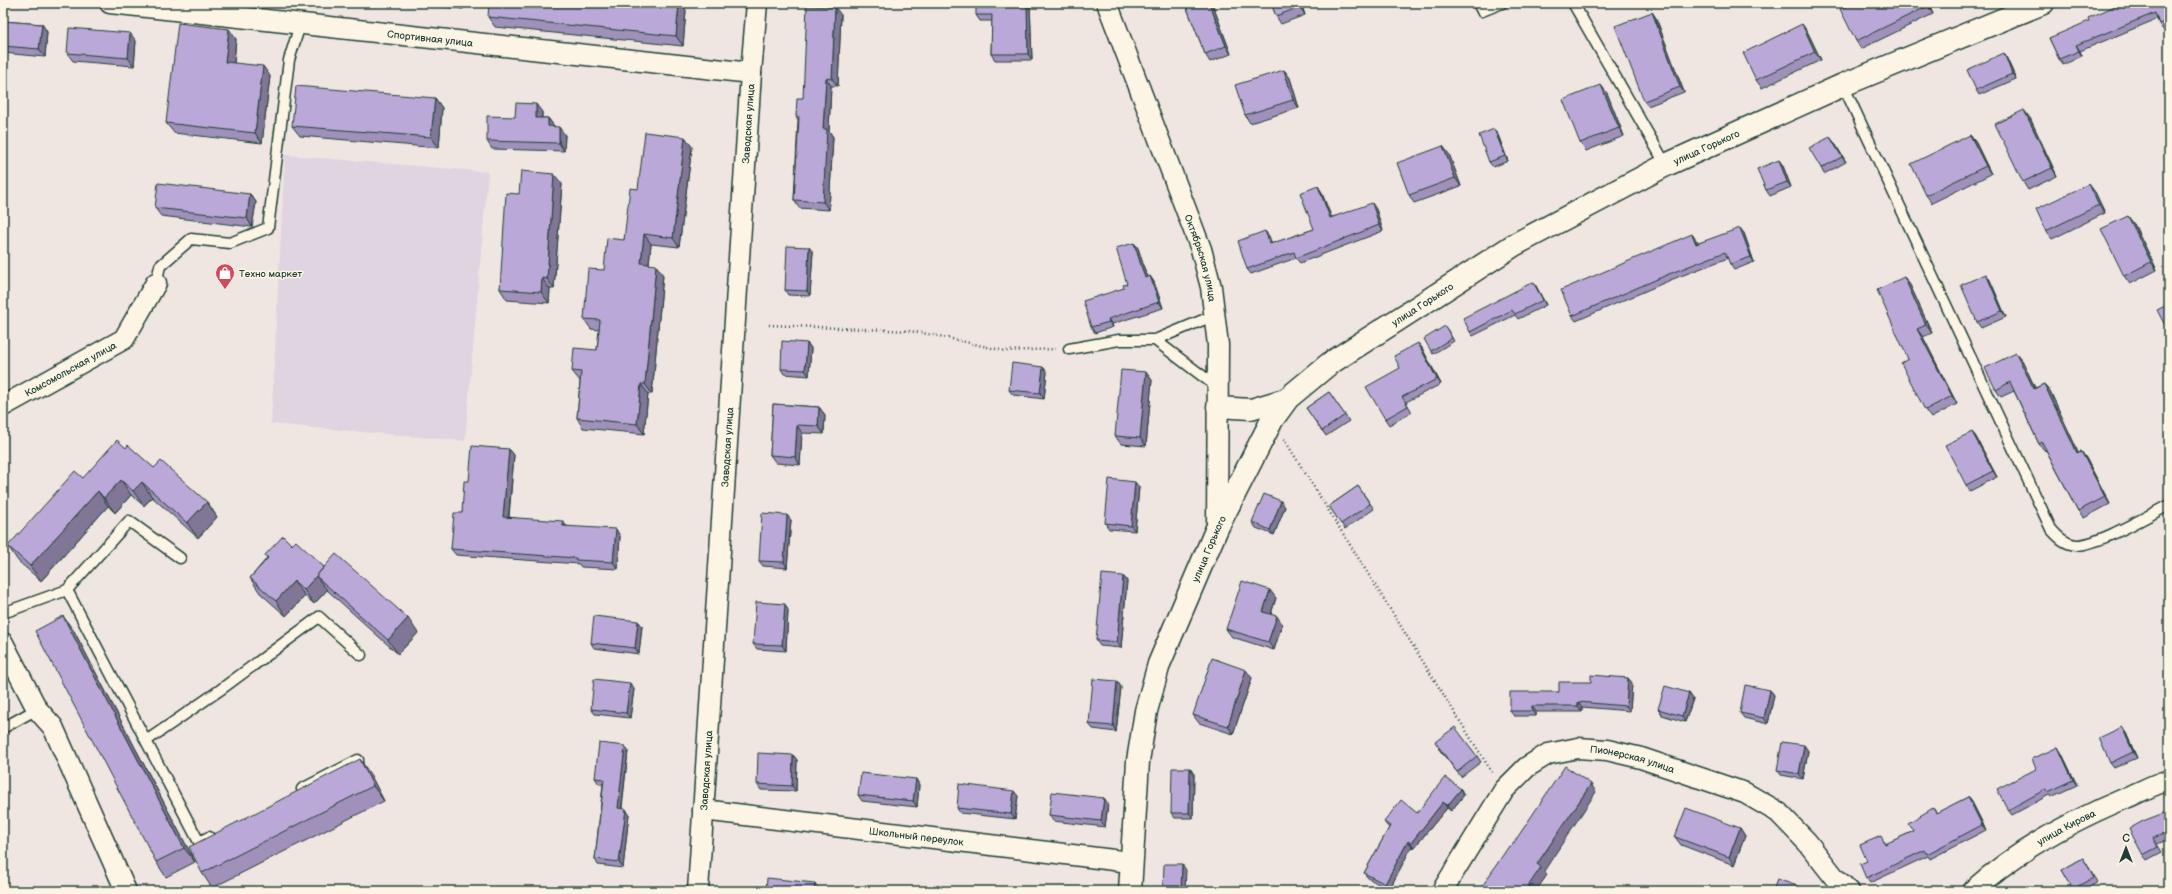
<svg xmlns="http://www.w3.org/2000/svg" width="2172" height="894" viewBox="0 0 2172 894" font-family="'Balsamiq Sans',sans-serif">
<style>
.built{fill:#dfd4df}
.lines{fill:none;stroke-linecap:round;stroke-linejoin:round}
.service-casing{stroke:#1f3d34;stroke-width:13}
.minor-casing{stroke:#1f3d34;stroke-width:23}
.secondary-casing{stroke:#1f3d34;stroke-width:25}
.path{stroke:#1f3d34;stroke-width:2.5;stroke-dasharray:1 3;stroke-linecap:butt}
.service{stroke:#fcf5e5;stroke-width:10}
.minor{stroke:#fcf5e5;stroke-width:20}
.secondary{stroke:#fcf5e5;stroke-width:22}
.wall{fill:#a091ba;stroke:#1f3d34}
.shaded-wall{fill:#827697;stroke:#1f3d34}
.building{fill:#baa9d8;stroke:#1f3d34}
.labels{text-anchor:middle;stroke-width:3;stroke-linejoin:round;paint-order:stroke}
.street-label{font-size:10px;fill:#1f3d34;stroke:#fcf5e5}
.poi-label{font-size:10px;fill:#1f3d34;stroke:#fcf5e5;text-anchor:start}
</style>
<rect width="100%" height="100%" fill="#efe6e2"/>
<filter id="ink" filterUnits="userSpaceOnUse"><feTurbulence type="fractalNoise" baseFrequency=".025" numOctaves="2"/><feDisplacementMap in="SourceGraphic" scale="8" xChannelSelector="R" yChannelSelector="G"/><feConvolveMatrix kernelMatrix="1 2 1 2 8 2 1 2 1" color-interpolation-filters="sRGB"/></filter>
<g filter="url(#ink)">
<path class="built" d="M285 155 488 172 465 441 271 424Z"/>
<g class="lines">
<defs>
<path id="service" d="M1478 3 1482 11 1502 3
M1573 3 1666 165
M1843 85 2051 529C2058 537 2065 544 2076 545 2097 546 2149 515 2169 505
M156 283 160 266 191 239 230 243 268 228 289 60 300 25
M1155 340 1217 387
M1069 349 1119 340H1155L1215 315
M67 590 199 842 209 837
M3 613 67 590 129 521 180 558
M3 728 37 709
M146 741 220 690 319 617 361 655
M302 789 358 760"/>
<g id="minor">
<path id="s1" d="M110 3 751 73"/>
<path id="s2" d="M1107 3 1201 249 1211 287 1218 345 1217 528"/>
<path id="s3" d="M3 406 124 339 156 283"/>
<path d="M1217 407 1251 409 1288 398"/>
<path d="M3 643 37 709 53 727 126 891"/>
<path id="s4" d="M703 810 1130 862"/>
<path id="s5" d="M698 891 751 73 757 3"/>
<path id="s6" d="M1442 891 1504 790 1527 767 1548 754 1578 748 1607 750 1641 758 1745 793 1778 812 1807 842 1835 878 1849 891"/>
<path id="s7" d="M1972 891C2016 851 2071 821 2126 798 2140 792 2154 784 2169 780"/>
</g>
<g id="secondary">
<path id="s8" d="M1130 891 1138 761 1146 711 1159 664 1217 528 1272 420 1288 398 1329 364 1514 245 1666 165 1843 85 2043 3"/>
</g>
</defs>
<use href="#service" class="service-casing"/>
<use href="#minor" class="minor-casing"/>
<use href="#secondary" class="secondary-casing"/>
<path class="path" d="M769 325 910 331 939 336 1005 351 1056 349
M1284 439 1493 774"/>
<use href="#service" class="service"/>
<use href="#minor" class="minor"/>
<use href="#secondary" class="secondary"/>
</g>
<path class="wall" d="M413 3H464L463 9 414 4Z
M1030 3 1032 60H995L991 54 992 21H980L976 15Z
M1185 3H1212L1231 54 1210 62 1205 54Z
M1271 3H1301L1305 15 1281 24 1276 16Z
M1853 3H1928L1933 14 1861 49 1856 41Z
M2169 3V27L2163 30 2159 24 2157 19 2080 51 2082 56 2063 65 2059 59 2049 38Z
M686 10 683 46 495 27 488 17Z
M1652 12 1656 18 1684 92 1648 106 1644 101Z
M841 15 838 86H831L829 131 833 137 829 210 799 208 794 200 798 120 796 116 803 98Z
M3 21 42 24 47 32 45 57 3 53Z
M1802 24 1808 33 1821 60 1762 88 1756 80Z
M236 39 234 63 270 76 262 143 174 133 166 123Z
M136 41 134 66 73 61 67 53Z
M2004 53 2007 59 2016 79 1979 95 1976 90Z
M1284 70 1290 78 1299 108 1250 123 1245 115Z
M1607 93 1624 136 1586 151 1580 143Z
M435 98 442 108 439 148 300 136 292 126Z
M542 112V118H548L554 126 565 135 564 151 492 149 487 141 515 117Z
M2030 118 2057 176 2028 190 2023 182Z
M1498 135 1508 161 1493 167 1489 162Z
M1970 135 1976 143 1991 174 1932 203 1926 195Z
M685 137 692 147 679 247 651 244 649 264 663 275 652 394H648L644 434 583 428 577 418 580 381 572 371 597 350 599 330 591 329 584 319 604 270 624 240 638 189Z
M1834 142 1846 162 1824 174 1821 168Z
M1449 154 1461 186 1414 203 1409 195Z
M1779 160 1783 166 1791 187 1770 196 1766 190Z
M562 184 554 289H550L549 303 507 300 500 289 519 194Z
M1318 186 1321 191 1331 217 1376 209 1383 231 1300 263 1296 258 1251 274 1247 269 1269 236 1271 244 1314 229Z
M2095 192 2105 213 2052 239 2046 231Z
M250 194 256 202 252 227 161 216 155 208Z
M2134 224 2157 270 2130 284 2124 276Z
M1744 233 1754 262 1734 270 1730 264 1728 258 1673 279 1576 321 1572 316 1696 240 1698 243Z
M1134 243 1138 248 1147 277 1150 276 1154 282 1163 308 1112 324 1113 327 1095 333 1091 327 1127 284Z
M813 252 810 296 788 295 785 290Z
M1986 274 1990 280 2006 317 1981 328 1977 322Z
M1904 277 1910 285 1932 333 1923 337 1957 404 1931 418 1925 410 1908 359Z
M1533 282 1536 286 1546 305 1518 319 1515 315 1473 336 1470 332Z
M1447 329 1454 341 1433 354 1431 351Z
M807 343 811 348 809 376 784 374 781 369Z
M1418 343 1422 348 1441 384 1406 402 1412 412 1389 425 1385 419 1400 368Z
M2022 360 2035 388 2044 384 2050 391 2078 452 2081 451 2086 458 2110 504 2084 518 2078 511 2046 450 2045 451 2039 444 2014 391 2001 397 1996 390Z
M1043 367 1047 372 1044 399 1013 395 1009 390Z
M1152 380 1146 446 1121 444 1115 436Z
M1329 392 1349 421 1326 436 1306 408Z
M773 404 819 407 825 415 824 434 802 433 800 465 776 463 770 455Z
M1972 432 1976 437 1997 477 1970 491 1966 485Z
M126 448 154 468 207 502 217 517 198 538 152 497 144 506 131 495 115 513 108 506 41 581 18 561 8 546 83 478Z
M509 449 514 455 509 517 566 526 620 536 618 569 581 567 579 564 456 555 451 549 462 513 469 481Z
M1358 486 1374 509 1345 529 1329 506Z
M1139 487 1135 531 1109 529 1105 523Z
M1285 507 1274 535 1256 528 1252 522Z
M791 520 787 568 763 566 759 561Z
M292 545 324 567 418 633 398 654 327 590 314 604 305 596 286 616 260 593 250 578 267 558 265 555Z
M1123 576 1127 581 1121 648 1100 646 1096 640Z
M1276 598 1271 614 1282 624 1274 650 1232 637 1226 629Z
M788 610 786 651 757 649 753 644Z
M638 621 642 626 639 654 594 648 591 643Z
M74 631 195 862 166 877 156 862Z
M1252 678 1233 734 1199 723 1193 715Z
M1628 678 1632 683 1630 711 1582 707V712H1536V716H1514L1510 711 1559 692 1591 682Z
M1117 681 1121 687 1116 732 1093 729 1089 724Z
M634 689 630 718 595 714 591 709Z
M1770 690 1774 695 1768 724 1744 718 1740 713Z
M1689 693 1693 699 1685 722 1662 715 1658 709Z
M2126 733 2137 758 2114 768 2110 763Z
M1804 745 1808 751 1803 779 1781 775 1777 770Z
M625 746 628 751 622 808 629 814 623 868 598 865 595 859 603 784H599L595 778Z
M1438 748 1477 756 1481 762 1461 777Z
M2061 752 2077 785 2051 797 2049 795 2012 815 2008 810 2036 769Z
M793 755 797 760 796 791 761 790 757 784Z
M370 774 384 801 212 888 202 873Z
M1194 774 1193 818H1175L1171 813Z
M916 779 919 785 917 807 862 801 858 795Z
M1464 795 1451 811 1447 808 1414 848 1412 846 1389 890 1368 878 1364 873 1389 828 1384 822 1417 813Z
M1018 796 1015 819 960 813 957 808Z
M1968 797 1972 802 1986 830 1930 859 1928 856 1870 883 1866 878 1867 861 1884 841 1886 844 1914 831 1933 808 1937 813Z
M1104 798 1108 804 1105 827 1053 821 1049 815Z
M2169 811V839L2157 844 2162 852 2147 860 2143 855Z
M1740 828 1745 836 1734 865 1681 845 1675 837Z
M2083 858 2098 882 2083 891H2075L2062 870Z"/>
<path class="shaded-wall" d="M459 3H464L463 9 459 4Z
M679 3H681L686 10 683 46 676 36Z
M1027 3H1030L1032 60 1028 54Z
M1209 3H1212L1231 54 1226 46Z
M1299 3H1301L1305 15 1300 7Z
M1926 3H1928L1933 14 1928 6Z
M835 7 841 15 838 86 832 79Z
M1652 12 1656 18 1684 92 1680 87Z
M42 24 47 32 45 57 39 49Z
M1802 24 1808 33 1821 60 1815 52Z
M229 29 236 39 233 72 225 62Z
M130 33 136 41 134 66 128 58Z
M2076 45 2080 51 2082 56 2079 51Z
M2004 53 2007 59 2016 79 2012 74Z
M263 66 270 76 262 143 255 133Z
M1284 70 1290 78 1299 108 1293 100Z
M826 78 831 86 829 131 833 137 829 210 823 202V129Z
M1601 85 1607 93 1624 136 1619 128Z
M435 98 442 108 439 148 431 137Z
M536 104 542 112 541 126 536 118Z
M2024 110 2030 118 2057 176 2052 168Z
M548 118 554 126V134L548 126Z
M559 127 565 135 564 151 559 143Z
M1494 129 1498 135 1508 161 1505 156Z
M1970 135 1976 143 1991 174 1986 166Z
M685 137 692 147 679 247 673 238Z
M1830 137 1834 142 1846 162 1842 157Z
M1443 146 1449 154 1461 186 1455 178Z
M1779 160 1783 166 1791 187 1787 182Z
M554 174 562 184 554 289 547 279Z
M2089 184 2095 192 2105 213 2099 205Z
M1318 186 1321 191 1334 223 1330 218Z
M250 194 256 202 252 227 247 218Z
M1372 203 1376 209 1383 231 1379 225Z
M2128 216 2134 224 2157 270 2151 262Z
M1740 228 1744 233 1754 262 1751 257Z
M1265 231 1269 236 1274 250 1270 244Z
M644 234 651 244 648 273 641 263Z
M1692 234 1696 240 1700 249 1696 244Z
M1134 243 1138 248 1149 283 1145 278Z
M809 247 813 252 810 296 807 291Z
M656 265 663 275 652 394 645 384Z
M1986 274 1990 280 2006 317 2002 311Z
M1150 276 1154 282 1163 308 1159 302Z
M1904 277 1910 285 1932 333 1926 325Z
M542 278 550 289 549 303 541 292Z
M1533 282 1536 286 1546 305 1543 300Z
M1108 319 1112 324 1113 327 1109 322Z
M1917 329 1923 337 1957 404 1952 396Z
M807 343 811 348 809 376 805 370Z
M1418 343 1422 348 1441 384 1437 379Z
M2016 353 2022 360 2039 396 2034 389Z
M1043 367 1047 372 1044 399 1040 393Z
M1146 372 1152 380 1146 446 1140 438Z
M641 384 648 394 644 434 637 424Z
M2044 384 2050 391 2082 460 2077 453Z
M819 407 825 415 824 434 818 426Z
M797 425 802 433 800 465 795 457Z
M1972 432 1976 437 1997 477 1993 471Z
M509 449 514 455 508 523 503 517Z
M2081 451 2086 458 2110 504 2105 497Z
M121 480 131 495 115 513 104 498Z
M142 482 152 497 144 506 133 491Z
M1135 482 1139 487 1135 531 1131 526Z
M98 491 108 506 41 581 30 566Z
M1281 501 1285 507 1274 535 1270 530Z
M207 502 217 517 198 538 187 523Z
M787 515 791 520 787 568 784 562Z
M563 521 568 528 563 526Z
M616 529 620 536 618 569 613 562Z
M316 576 327 590 314 604 304 590Z
M1123 576 1127 581 1121 648 1117 642Z
M294 581 305 596 286 616 276 601Z
M1270 590 1276 598 1269 620 1263 612Z
M785 604 788 610 786 651 782 645Z
M63 616 74 631 195 862 184 848Z
M1277 616 1282 624 1274 650 1268 642Z
M408 618 418 633 398 654 388 640Z
M638 621 642 626 639 654 635 648Z
M1246 670 1252 678 1233 734 1228 726Z
M1628 678 1632 683 1630 711 1626 706Z
M1117 681 1121 687 1116 732 1113 726Z
M630 683 634 689 630 718 626 713Z
M1770 690 1774 695 1768 724 1764 718Z
M1689 693 1693 699 1685 722 1682 716Z
M1578 702 1582 707V712L1578 706Z
M1532 706 1536 712V716L1532 711Z
M2122 727 2126 733 2137 758 2133 752Z
M1804 745 1808 751 1803 779 1799 774Z
M625 746 628 751 621 813 618 808Z
M2058 747 2061 752 2077 785 2073 780Z
M793 755 797 760 796 791 792 786Z
M360 759 370 774 384 801 373 786Z
M1190 768 1194 774 1193 818 1189 813Z
M916 779 919 785 917 807 913 801Z
M1591 784 1596 792 1544 871 1547 875 1536 891H1525L1537 864Z
M1461 789 1464 795 1451 811 1447 806Z
M1014 791 1018 796 1015 819 1011 814Z
M1968 797 1972 802 1986 830 1982 825Z
M1104 798 1108 804 1105 827 1101 821Z
M1443 802 1447 808 1414 848 1411 843Z
M626 809 629 814 623 868 619 862Z
M1740 828 1745 836 1734 865 1729 857Z
M1408 841 1412 846 1389 890 1385 884Z
M1182 864 1186 870 1185 891H1181Z
M815 883 818 888V891H814Z
M1800 887 1803 891H1798Z"/>
<path class="building" d="M489 3H679L676 36 488 17Z
M976 3H1027L1028 54H991L992 15H976Z
M1185 3H1209L1226 46 1205 54Z
M1271 3H1299L1300 7 1276 16Z
M1853 3H1926L1928 6 1856 41 1840 9Z
M2122 3H2169V20L2159 24 2155 13 2076 45 2079 51 2059 59 2049 38 2089 21 2088 18Z
M807 6 835 7 832 79 826 78 823 129H827L823 202 794 200 799 117 796 116 797 98H803Z
M1652 12 1680 87 1644 101 1615 26Z
M3 21 42 24 39 49 3 46Z
M178 23 229 29 225 62 263 66 255 133 166 123Z
M1802 24 1815 52 1756 80 1743 53Z
M69 28 130 33 128 58 67 53Z
M2004 53 2012 74 1976 90 1967 70Z
M1284 70 1293 100 1245 115 1235 85Z
M1601 85 1619 128 1580 143 1563 100Z
M296 86 435 98 431 137 292 126Z
M516 103 536 104V118H548V126L559 127V143L487 141V116L515 117Z
M2024 110 2052 168 2023 182 1995 124Z
M1494 129 1505 156 1489 162 1479 135Z
M645 132 685 137 673 238 644 234 641 263 656 265 645 384H641L637 424 577 418 581 372 572 371 574 348 597 350 600 320 584 319 588 269 604 270 607 238 624 240 630 188 638 189Z
M1970 135 1986 166 1926 195 1911 164Z
M1830 137 1842 157 1821 168 1809 148Z
M1443 146 1455 178 1409 195 1397 163Z
M1779 160 1787 182 1766 190 1757 169Z
M521 171 554 174 547 279 542 278 541 292 500 289 506 193 519 194Z
M158 183 250 194 247 218 155 208Z
M2089 184 2099 205 2046 231 2036 209Z
M1318 186 1330 218 1372 203 1379 225 1296 258 1294 252 1247 269 1238 241 1265 231 1270 244 1314 229 1300 193Z
M2128 216 2151 262 2124 276 2101 229Z
M1740 228 1751 257 1730 264 1725 252 1669 274 1572 316 1561 290 1692 234 1696 244Z
M1134 243 1145 278 1150 276 1159 302 1108 319 1109 322 1091 327 1083 301 1124 288 1123 285 1127 284 1116 248Z
M787 246 809 247 807 291 785 290Z
M1986 274 2002 311 1977 322 1961 285Z
M1904 277 1926 325 1917 329 1952 396 1925 410 1901 363 1908 359 1877 290Z
M1533 282 1543 300 1515 314 1512 310 1470 332 1463 318Z
M2169 304V333L2157 310Z
M1445 326 1452 338 1431 351 1424 339Z
M782 341 807 343 805 370 781 369Z
M1418 343 1437 379 1402 397 1408 406 1385 419 1366 387 1400 368 1394 356Z
M2016 353 2034 389 2044 384 2077 453 2081 451 2105 497 2078 511 2042 442 2039 444 2010 382 1996 390 1985 368Z
M1012 363 1043 367 1040 393 1009 390Z
M1121 370 1146 372 1140 438 1115 436Z
M1329 392 1345 415 1322 431 1306 408Z
M773 404 819 407 818 426 797 425 795 457 770 455Z
M1972 432 1993 471 1966 485 1945 445Z
M117 440 126 448 128 445 154 468 161 461 207 502 187 523 142 482 133 491 121 480 104 498 98 491 30 566 8 546 75 471 83 478Z
M472 446 509 449 503 517 563 521V526L616 529 613 562 576 560V558L451 549 454 513H462L464 481H469Z
M1109 479 1135 482 1131 526 1105 523Z
M1358 486 1370 504 1341 524 1329 506Z
M1264 494 1281 501 1270 530 1252 522Z
M762 513 787 515 784 562 759 561Z
M283 536 292 545 296 541 324 567 304 590 294 581 276 601 250 578 268 558 265 555Z
M336 554 408 618 388 640 316 576Z
M1102 574 1123 576 1117 642 1096 640Z
M1242 581 1270 590 1263 612 1277 616 1268 642 1226 629Z
M756 602 785 604 782 645 753 644Z
M63 616 184 848 156 862 35 631Z
M594 616 638 621 635 648 591 643Z
M1212 658 1246 670 1228 726 1193 715Z
M1591 675 1628 678 1626 706 1578 702V706H1532V711H1510V692H1559V682H1591Z
M594 679 630 683 626 713 591 709Z
M1093 679 1117 681 1113 726 1089 724Z
M1745 685 1770 690 1764 718 1740 713Z
M1665 686 1689 693 1682 716 1658 709Z
M1455 727 1477 756 1457 772 1435 742Z
M2122 727 2133 752 2110 763 2099 738Z
M1782 742 1804 745 1799 774 1777 770Z
M599 743 625 746 618 808 626 809 619 862 595 859 604 779 595 778Z
M2058 747 2073 780 2047 792 2046 789 2008 810 1997 789 2036 769 2032 759Z
M758 753 793 755 792 786 757 784Z
M360 759 373 786 202 873 189 847Z
M1565 766 1591 784 1537 864 1541 867 1525 891H1479L1509 846 1511 847Z
M1172 768H1190L1189 813H1171Z
M861 773 916 779 913 801 858 795Z
M1445 777 1461 789 1447 806 1443 802 1411 843 1408 841 1385 884 1364 873 1390 826 1384 822 1401 800 1417 813Z
M959 784 1014 791 1011 814 957 808Z
M1052 792 1104 798 1101 821 1049 815Z
M1968 797 1982 825 1927 854 1925 850 1866 878 1860 864 1867 861 1860 845 1881 836 1885 844 1914 831 1908 823 1933 808 1936 813Z
M1686 808 1740 828 1729 857 1675 837Z
M2169 811V832L2153 838 2158 847 2143 855 2129 829 2143 821Z
M2083 858 2094 877 2073 889 2062 870Z
M1164 864H1182L1181 891H1163Z
M767 878 815 883 814 891H766Z
M1777 879 1800 887 1798 891H1773Z
M569 886 607 890V891H568Z"/>
</g>
<defs>
<symbol id="shop-pin" viewBox="-11 -11 22 30"><path d="M0 17L-7.5 6A9.5 9.5 0 1 1 7.5 6Z" fill="#d1495b" stroke="#fcf5e5"/><path d="M-5-2.5h2.3a2.7 3.5 0 0 1 5.4 0H5L5.5 6h-11ZM-1.5-2.5h3a1.5 2.3 0 0 0-3 0Z" fill="#fff"/></symbol>
</defs>
<g fill-rule="evenodd">
<use href="#shop-pin" x="214" y="262" width="22" height="30"/>
</g>
<g class="labels">
<g class="street-label">
<text dy="4" stroke="none"><textPath href="#s1" startOffset="322">Спортивная улица</textPath></text>
<text dy="4" stroke="none"><textPath href="#s5" startOffset="769">Заводская улица</textPath></text>
<text dy="4" stroke="none"><textPath href="#s8" startOffset="1015">улица Горького</textPath></text>
<text dy="4" stroke="none"><textPath href="#s2" startOffset="272">Октябрьская улица</textPath></text>
<text dy="4" stroke="none"><textPath href="#s8" startOffset="690">улица Горького</textPath></text>
<text dy="4" stroke="none"><textPath href="#s3" startOffset="77">Комсомольская улица</textPath></text>
<text dy="4" stroke="none"><textPath href="#s5" startOffset="445">Заводская улица</textPath></text>
<text dy="4" stroke="none"><textPath href="#s8" startOffset="355">улица Горького</textPath></text>
<text dy="4" stroke="none"><textPath href="#s6" startOffset="262">Пионерская улица</textPath></text>
<text dy="4" stroke="none"><textPath href="#s5" startOffset="121">Заводская улица</textPath></text>
<text dy="4" stroke="none"><textPath href="#s7" startOffset="114">улица Кирова</textPath></text>
<text dy="4" stroke="none"><textPath href="#s4" startOffset="215">Школьный переулок</textPath></text>
</g>
<g class="poi-label">
<text x="239" y="277">Техно маркет</text>
</g>
</g>
<rect width="2172" height="894" fill="none" stroke="#fcf5e5" stroke-width="16"/>
<rect x="8" y="8" width="2156" height="878" fill="none" stroke="#1f3d34" stroke-width="1.5" filter="url(#ink)"/>
<g transform="translate(2126 848)" stroke="#fcf5e5" stroke-width="3" paint-order="stroke">
<path d="M0-3L7 15L0 10L-7 15Z" fill="#1f3d34"/>
<text y="-6" font-size="11" font-weight="bold" text-anchor="middle" fill="#1f3d34">С</text>
</g>
</svg>
